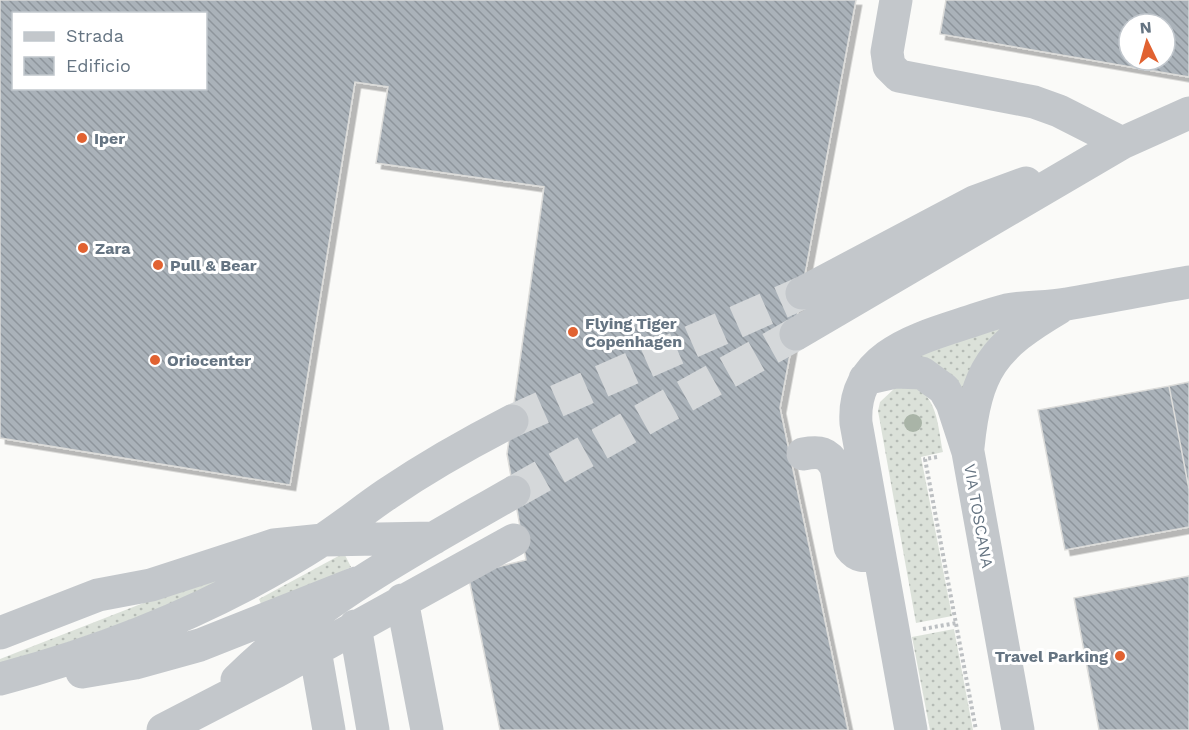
<svg xmlns="http://www.w3.org/2000/svg" width="1189" height="730" viewBox="0 0 1189 730" font-family="'Work Sans',sans-serif">
<style>
.grass{fill:url(#grass-dots)}
.building{fill:url(#building-back-hatch);stroke:#dcdcda;stroke-width:1.5;fill-rule:evenodd;filter:url(#shadow)}
.lines{fill:none;stroke-linecap:round;stroke-linejoin:round}
.minor-tunnel{stroke:#d5d8da;stroke-width:33;stroke-dasharray:33 16;stroke-linecap:butt}
.path{stroke:#bdc0c3;stroke-width:4;stroke-dasharray:3 3;stroke-linecap:butt}
.minor{stroke:#c3c7cb;stroke-width:33}
.tree{fill:#a9b4a7}
.poi-dot{fill:#e16231;stroke:#fff;stroke-width:2}
.labels{text-anchor:middle;stroke-width:6;stroke-linejoin:round;paint-order:stroke}
.poi-label{font-size:16px;font-weight:bold;fill:#657482;stroke:#fff;text-anchor:start}
.street-label{font-size:16px;fill:#657482;stroke:#fff}
</style>
<defs>
<pattern id="grass-dots" width="8" height="8" patternUnits="userSpaceOnUse" patternTransform="scale(1.5)"><rect width="8" height="8" fill="#dbe1d9"/><path d="M2 2h.1M6 6h.1" fill="none" stroke="#b5bbb5" stroke-width="1.8" stroke-linecap="round"/></pattern>
<pattern id="building-back-hatch" width="6" height="6" patternUnits="userSpaceOnUse" patternTransform="scale(1.5)"><rect width="6" height="6" fill="#aab2b9"/><path d="M-1 5l2 2M0 0l6 6M5-1l2 2" fill="none" stroke="#8e959c"/></pattern>
<filter id="shadow"><feDropShadow dx="5.5" dy="5.5" stdDeviation="0" flood-color="#0004"/></filter>
</defs>
<rect width="100%" height="100%" fill="#fafaf8"/>
<path class="grass" d="M1004 323 963 394 906 353Z
M917 387C938 401 938 428 943 452L921 457 952 616 916 623 878 411 880 402 895 388Z
M344 553 351 567 264 611 259 599Z
M256 559 175 605 0 666V659Z
M954 629 973 730H930L912 637Z"/>
<path class="building" d="M0 0H856L780 408 848 730H500L468 574 526 560 507 454 544 187 376 163 388 87 355 82 290 485 0 438ZM14 14H206V88H14Z
M946 0H1189V77L940 34ZM1129 24H1165V60H1129Z
M1189 382V489L1169 386Z
M1169 386 1189 489V527L1065 550 1038 410Z
M1189 576V730H1099L1074 598Z"/>
<g class="lines">
<path class="minor-tunnel" d="M512 421 802 293
M514 492 796 334"/>
<path class="path" d="M937 457 925 459 976 730
M923 629 956 623"/>
<path class="minor" d="M896 0 887 52 889 66 899 76 1034 102 1059 111 1122 143
M802 293 974 202 1026 183
M796 334 1122 143 1189 113
M865 379 896 372 922 373 944 389 952 403 968 452 1018 730
M968 447C976 369 993 347 1059 308
M803 454C820 451 827 452 836 467L850 547C858 558 865 556 878 554
M402 600 427 730
M355 626 373 730
M0 633 98 595 151 585 274 545 323 540 434 538
M315 650 329 730
M82 672 135 663 200 645 356 583
M0 679C113 649 225 603 324 539 345 525 365 509 387 494 427 467 469 443 512 421
M237 680C319 599 415 549 514 492
M163 730 277 671 514 540
M911 730 856 423C852 360 909 341 959 325 975 320 991 314 1007 310 1027 306 1047 308 1067 304 1108 297 1148 289 1189 282"/>
</g>
<circle class="tree" cx="913" cy="423" r="9"/>
<g class="poi-dot">
<circle cx="82" cy="138" r="6"/>
<circle cx="83" cy="248" r="6"/>
<circle cx="158" cy="265" r="6"/>
<circle cx="573" cy="332" r="6"/>
<circle cx="155" cy="360" r="6"/>
<circle cx="1120" cy="656" r="6"/>
</g>
<g class="labels">
<g class="poi-label">
<text x="94" y="144">Iper</text>
<text x="95" y="254">Zara</text>
<text x="170" y="271">Pull &amp; Bear</text>
<text x="585" y="329">Flying Tiger<tspan x="585" dy="18">Copenhagen</tspan></text>
<text x="167" y="366">Oriocenter</text>
<text x="1108" y="662" text-anchor="end">Travel Parking</text>
</g>
<g class="street-label">
<text transform="translate(979 516) rotate(80)" y="6">VIA TOSCANA</text>
</g>
</g>
<rect x="12" y="12" width="195" height="78" fill="#ffffff" stroke="#c1c7cd" stroke-width="1.5"/>
<rect x="24" y="32" width="30" height="9" fill="#c3c7cb" stroke="#c1c7cd" stroke-width="1.5"/>
<text x="66" y="42" font-size="18" fill="#657482">Strada</text>
<rect x="24" y="57" width="30" height="18" fill="url(#building-back-hatch)" stroke="#c1c7cd" stroke-width="1.5"/>
<text x="66" y="72" font-size="18" fill="#657482">Edificio</text>
<g transform="translate(1147 42) rotate(355)"><circle r="28" fill="#ffffff" stroke="#c1c7cd" stroke-width="1.5"/>
<path d="M0-4.5L10 22L0 15L-10 22Z" fill="#e16231"/>
<text y="-9" font-size="16" font-weight="bold" text-anchor="middle" fill="#657482">N</text>
</g>
</svg>
